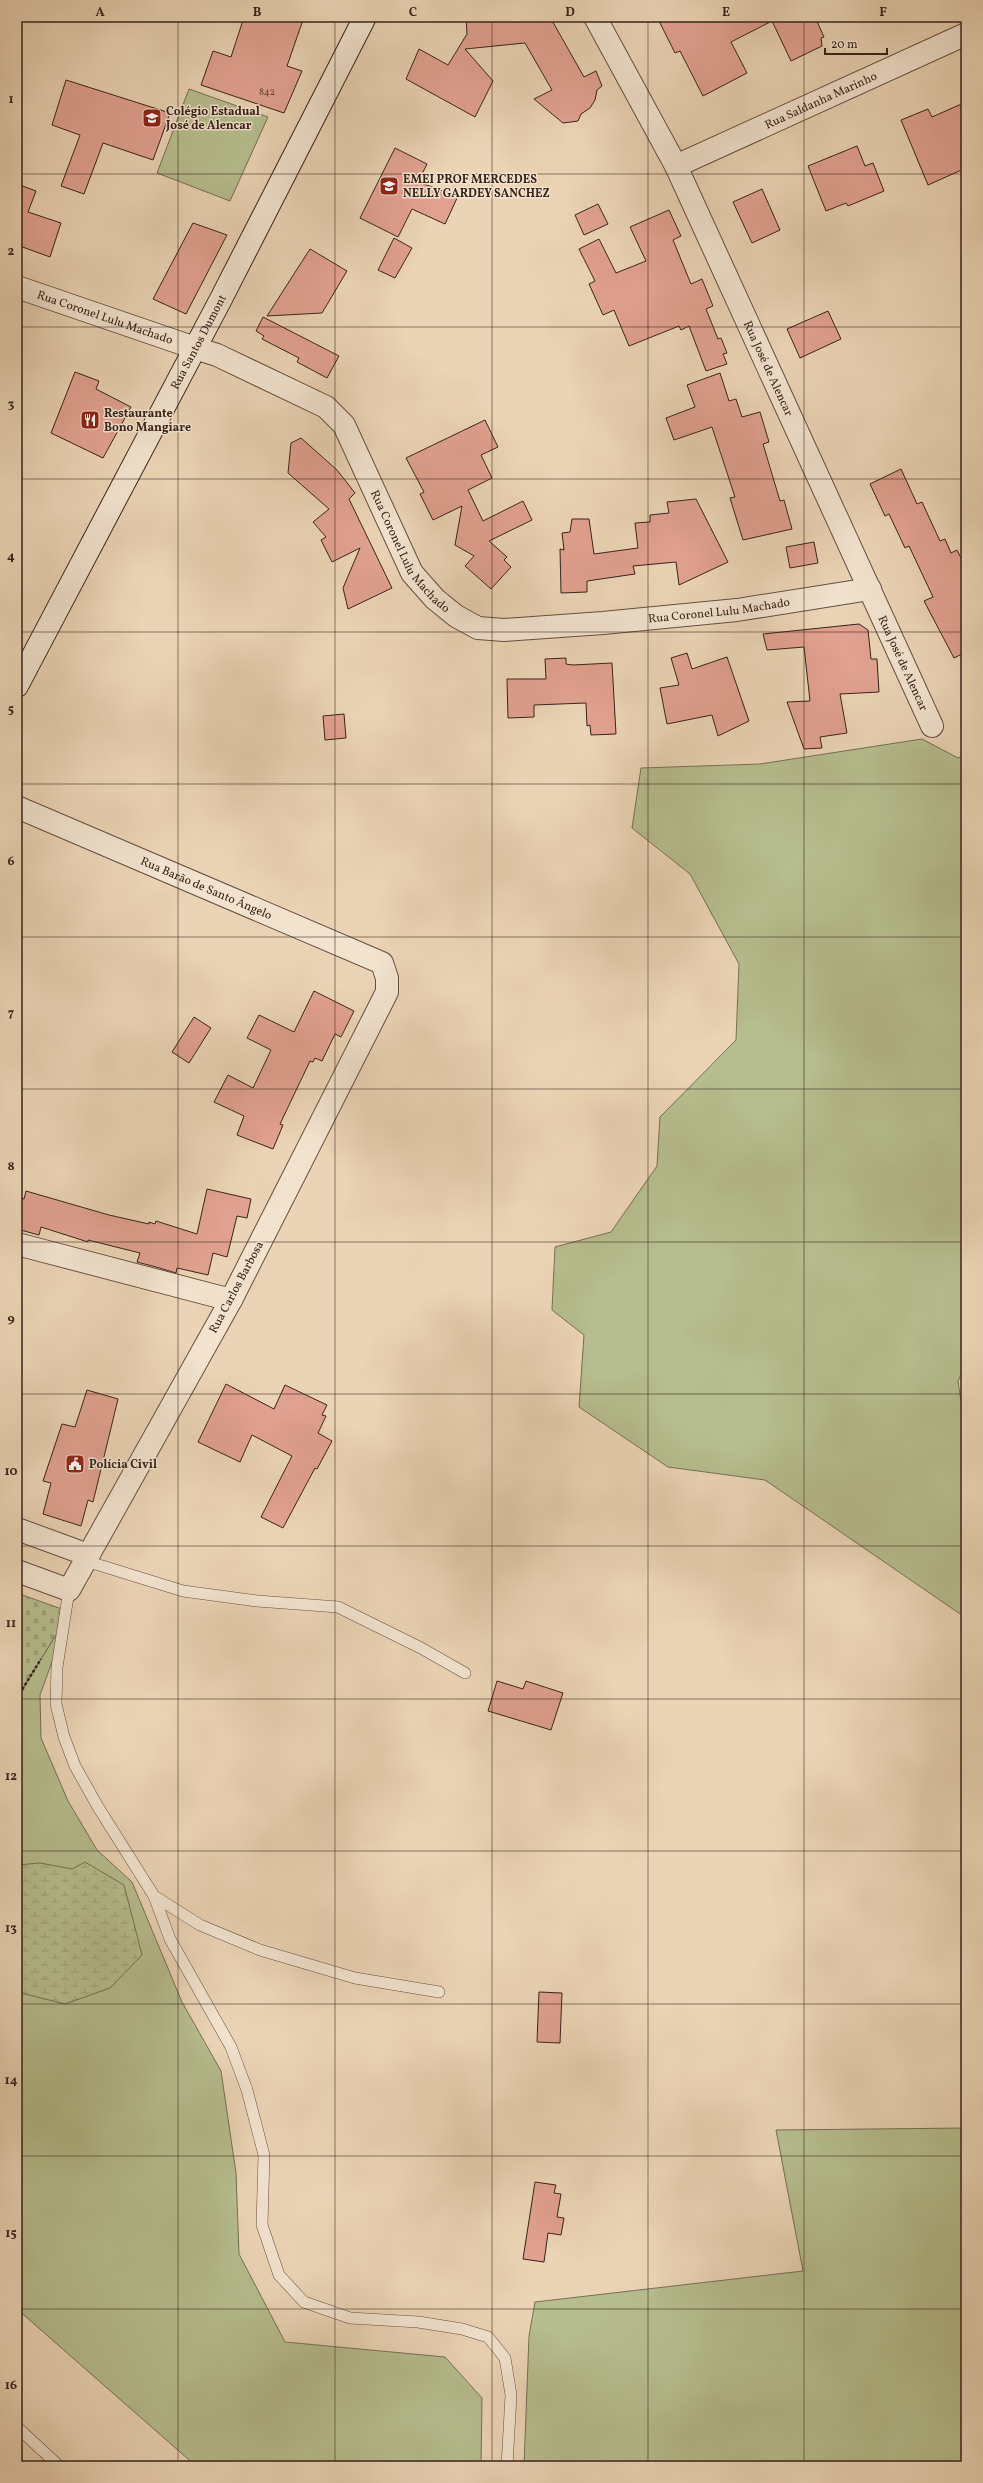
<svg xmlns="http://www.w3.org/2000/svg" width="983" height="2483" viewBox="0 0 983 2483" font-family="Vollkorn,serif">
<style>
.grass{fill:#b6bd8e;stroke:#777054}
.wetland{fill:url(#wetland-marsh);stroke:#777054}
.cemetery{fill:url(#cemetery-stones);stroke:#777054}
.building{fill:#e1a190;stroke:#38231b}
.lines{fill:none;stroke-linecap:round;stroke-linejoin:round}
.service-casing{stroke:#654f42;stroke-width:12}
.minor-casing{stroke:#654f42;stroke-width:24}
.tertiary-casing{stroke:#654f42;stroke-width:24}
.secondary-casing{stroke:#38231b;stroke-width:24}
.path{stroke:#38231b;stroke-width:2.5;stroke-dasharray:3 2;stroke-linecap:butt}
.service{stroke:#f2e3cf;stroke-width:11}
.minor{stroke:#f2e3cf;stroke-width:22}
.tertiary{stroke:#f2e3cf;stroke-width:22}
.secondary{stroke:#f2e3cf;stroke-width:22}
.grid{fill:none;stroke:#38231b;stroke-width:1;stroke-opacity:0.55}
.labels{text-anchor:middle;stroke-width:3;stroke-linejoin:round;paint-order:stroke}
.number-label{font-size:10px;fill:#624238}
.street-label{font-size:12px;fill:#38231b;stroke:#f2e3cf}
.poi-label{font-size:12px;font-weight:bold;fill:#38231b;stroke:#f2e3cf;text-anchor:start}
.neatline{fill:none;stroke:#38231b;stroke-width:1.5}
.grid-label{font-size:13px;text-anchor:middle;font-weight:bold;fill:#38231b}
</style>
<defs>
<pattern id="wetland-marsh" width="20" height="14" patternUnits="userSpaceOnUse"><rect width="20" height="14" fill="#b6bd8e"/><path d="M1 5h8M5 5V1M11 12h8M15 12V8" fill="none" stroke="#9da27a"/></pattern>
<pattern id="cemetery-stones" width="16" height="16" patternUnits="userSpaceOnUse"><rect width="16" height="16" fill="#b6bd8e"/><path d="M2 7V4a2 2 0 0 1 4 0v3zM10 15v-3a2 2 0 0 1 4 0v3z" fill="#9da27a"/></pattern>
</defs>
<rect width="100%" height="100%" fill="#ebd4b5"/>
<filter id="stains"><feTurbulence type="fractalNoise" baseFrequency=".005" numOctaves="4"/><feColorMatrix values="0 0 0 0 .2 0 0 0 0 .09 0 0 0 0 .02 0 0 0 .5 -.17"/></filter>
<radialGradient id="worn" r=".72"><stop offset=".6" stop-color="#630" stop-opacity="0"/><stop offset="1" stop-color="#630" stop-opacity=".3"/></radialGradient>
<path class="grass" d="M189 89 268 117 230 201 157 173Z
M922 739 958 758 966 754V1364L958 1381 966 1435V1618L765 1480 668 1467 579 1407 584 1335 552 1310 555 1247 611 1232 657 1166 660 1117 736 1040 739 964 690 874 632 828 641 768 760 764Z
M70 1612 40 1695 41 1738 68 1801 97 1850 132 1882 182 2002 221 2071 236 2173 239 2254 285 2342 445 2357 482 2398 481 2466H196L17 2309V1698Z
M966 2128V2466H524L529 2336 535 2302 803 2271 776 2130Z"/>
<path class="wetland" d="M85 1862 124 1885 142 1955 110 1988 65 2004 17 1992V1865L40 1863 72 1869Z"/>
<path class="cemetery" d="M17 1593 70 1612 17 1698Z"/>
<path class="building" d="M244 17H304L287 66 302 71 284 113 201 85 213 51 231 57Z
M466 17H550L584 77 596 71 602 86 597 90 595 100 590 108 581 114 578 121 563 123 534 99 552 90 525 43 465 49 493 81 475 117 406 79 419 49 448 65 467 34Z
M657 17H815L824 37 821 38 822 46 791 61 772 21 731 42 747 73 703 96 680 51 675 53Z
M66 80 170 113 153 160 103 143 84 194 61 186 80 135 52 125Z
M966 102V168L928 185 901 120 928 109 932 117Z
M857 146 865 166 873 163 884 191 848 206 846 203 826 211 808 166Z
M395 148 427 164 418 182 458 196 445 224 412 209 398 237 360 218Z
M17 184 36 191 28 212 61 223 50 257 17 245Z
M762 189 780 230 752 243 733 202Z
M598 204 608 224 584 235 575 215Z
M669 210 681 236 673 240 691 284 702 279 713 306 706 309 718 339 721 338 727 353 723 354 727 364 706 371 689 326 681 330 679 326 629 346 614 310 603 315 589 284 595 281 579 249 599 239 616 273 646 261 630 227Z
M193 223 227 235 186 314 153 299Z
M394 238 412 248 395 278 378 270Z
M310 249 347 271 322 313 267 316Z
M828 311 841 339 800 358 787 329Z
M263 317 339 356 327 378 297 362 299 358 262 339 264 336 256 331Z
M75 372 99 381 96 389 131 407 103 458 51 433Z
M720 373 729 401 736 399 742 417 760 412 769 442 763 444 780 501 784 500 792 529 743 540 730 498 735 497 712 427 674 440 666 418 695 407 687 385Z
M485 420 498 447 481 455 492 478 468 490 483 521 523 501 532 520 489 541 507 557 504 560 511 567 491 589 465 566 474 556 455 545 462 506 433 520 420 494 424 492 406 458Z
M301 438 337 470 355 493 349 499 392 588 348 609 343 588 360 548 332 562 321 540 326 537 313 522 329 509 288 473 291 443Z
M901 469 917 504 922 502 940 541 945 539 951 553 957 550 966 568V652L954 658 924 601 933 597 909 546 905 548 889 514 885 516 870 484Z
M696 499 728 562 679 585 676 562 633 566 635 574 587 581V592L561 593 560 549 564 550 562 533 570 532 572 519H589L594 554 638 548 635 523 650 522V515L669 513 667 502Z
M814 542 818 563 790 568 786 547Z
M859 624 868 630 871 659H877L879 692 840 694 847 733 820 737 822 748 804 749 787 702 810 701 804 647 767 650 763 634Z
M687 653 692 669 727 657 749 721 718 736 712 715 667 724 660 688 679 685 671 658Z
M566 658V664L573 665 612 663 616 734 591 735 590 725 587 726 586 703 534 705V717L508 718 507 679H546L545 659Z
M344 714 346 738 325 740 323 716Z
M314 991 354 1011 341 1037 335 1034 322 1061 315 1058 313 1062 310 1061 280 1124 283 1125 273 1149 237 1135 244 1116 214 1102 228 1075 253 1088 271 1050 247 1038 259 1015 294 1032Z
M194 1017 211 1028 189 1063 172 1052Z
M207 1189 251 1199 247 1218 237 1216 227 1257 213 1253 208 1275 177 1268 176 1273 156 1267 137 1262 140 1253 88 1240V1242L41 1227 39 1235 17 1229V1197L24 1199 26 1191 109 1215 149 1224V1222L155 1224 156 1221 197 1234Z
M226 1384 274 1409 285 1385 327 1405 322 1415 326 1416 318 1433 332 1441 317 1469 315 1468 283 1528 261 1517 292 1456 252 1435 240 1462 198 1442Z
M87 1390 118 1399 93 1502 88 1500 81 1526 43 1514 51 1483 43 1481 62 1424 75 1427Z
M497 1681 523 1689 526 1681 563 1693 551 1730 488 1711Z
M539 1992 562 1993 560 2043 537 2042Z
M535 2182 556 2185 554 2193 561 2194 557 2217 564 2218 561 2235 548 2233 544 2262 523 2259Z"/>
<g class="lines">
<defs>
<path id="service" d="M86 1561 183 1591 257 1601 338 1607 421 1648 465 1673
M69 1590 57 1667 56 1704 64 1737 75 1766 98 1807 154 1896 200 1925 260 1950 355 1978 439 1992
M154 1896 170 1939 231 2047 247 2090 264 2155 262 2225 279 2275 304 2302 350 2318 418 2322 462 2329 488 2337 505 2358 511 2395 507 2466
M17 2427 59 2466"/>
<g id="minor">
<path id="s1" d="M595 17 676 166 932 726"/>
<path id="s2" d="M676 166 966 34"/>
<path id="s3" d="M195 348 217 355 326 407 344 425 412 573 435 599 456 616 478 628 504 630 603 623 737 610 870 589"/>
<path id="s4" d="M17 807 382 963 387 978V992L231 1300 69 1590 17 1571"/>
<path d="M17 1244 231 1300"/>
<path d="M17 1529 88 1555"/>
</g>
<g id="tertiary">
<path id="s5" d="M17 287 195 348"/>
</g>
<g id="secondary">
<path id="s6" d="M17 686 222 297 365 17"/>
</g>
</defs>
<use href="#service" class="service-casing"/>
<use href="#minor" class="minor-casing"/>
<use href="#tertiary" class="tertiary-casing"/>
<use href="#secondary" class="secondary-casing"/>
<path class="path" d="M17 1698 41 1659
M17 2309 18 2310"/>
<use href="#service" class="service"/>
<use href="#minor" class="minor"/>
<use href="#tertiary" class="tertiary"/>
<use href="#secondary" class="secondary"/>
</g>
<path class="grid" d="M178 17V2466M335 17V2466M492 17V2466M648 17V2466M804 17V2466M17 174H966M17 327H966M17 479H966M17 632H966M17 784H966M17 937H966M17 1089H966M17 1242H966M17 1394H966M17 1546H966M17 1699H966M17 1851H966M17 2004H966M17 2156H966M17 2309H966"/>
<defs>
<symbol id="school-square" viewBox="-11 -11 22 22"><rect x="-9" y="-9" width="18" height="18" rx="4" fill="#8f2418" stroke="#f2e3cf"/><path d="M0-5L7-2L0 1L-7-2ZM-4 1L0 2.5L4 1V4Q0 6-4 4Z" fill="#fff"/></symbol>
<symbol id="restaurant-square" viewBox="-11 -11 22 22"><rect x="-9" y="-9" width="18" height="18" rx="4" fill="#8f2418" stroke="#f2e3cf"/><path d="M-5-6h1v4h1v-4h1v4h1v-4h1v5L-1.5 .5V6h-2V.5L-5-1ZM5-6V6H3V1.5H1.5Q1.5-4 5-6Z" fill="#fff"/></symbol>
<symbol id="civic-square" viewBox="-11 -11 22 22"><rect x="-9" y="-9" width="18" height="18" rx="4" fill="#8f2418" stroke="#f2e3cf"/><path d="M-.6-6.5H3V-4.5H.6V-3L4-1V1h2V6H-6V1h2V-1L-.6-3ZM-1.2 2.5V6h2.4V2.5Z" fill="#fff"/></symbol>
</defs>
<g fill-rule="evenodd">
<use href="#school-square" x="141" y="107" width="22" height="22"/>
<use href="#school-square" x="378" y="175" width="22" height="22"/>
<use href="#restaurant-square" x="79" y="409" width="22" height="22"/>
<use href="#civic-square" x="64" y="1453" width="22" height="22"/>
</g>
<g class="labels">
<g class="number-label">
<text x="267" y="95">842</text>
</g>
<g class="street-label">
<text dy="4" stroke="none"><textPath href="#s2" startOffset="159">Rua Saldanha Marinho</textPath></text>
<text dy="4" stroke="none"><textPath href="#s5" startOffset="93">Rua Coronel Lulu Machado</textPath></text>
<text dy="4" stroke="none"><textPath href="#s6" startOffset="389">Rua Santos Dumont</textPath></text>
<text dy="4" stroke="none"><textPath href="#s1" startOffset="392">Rua José de Alencar</textPath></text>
<text dy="4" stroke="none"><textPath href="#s3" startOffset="313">Rua Coronel Lulu Machado</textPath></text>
<text dy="4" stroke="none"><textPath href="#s3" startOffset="661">Rua Coronel Lulu Machado</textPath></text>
<text dy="4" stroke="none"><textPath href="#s1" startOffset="716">Rua José de Alencar</textPath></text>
<text dy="4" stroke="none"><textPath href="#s4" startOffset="206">Rua Barão de Santo Ângelo</textPath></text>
<text transform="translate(236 1287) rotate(-62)" y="4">Rua Carlos Barbosa</text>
</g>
<g class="poi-label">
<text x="166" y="115">Colégio Estadual<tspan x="166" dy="14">José de Alencar</tspan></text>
<text x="403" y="183">EMEI PROF MERCEDES<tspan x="403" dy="14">NELLY GARDEY SANCHEZ</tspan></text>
<text x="104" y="417">Restaurante<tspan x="104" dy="14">Bono Mangiare</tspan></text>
<text x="89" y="1468">Polícia Civil</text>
</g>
</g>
<rect width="983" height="2483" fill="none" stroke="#ebd4b5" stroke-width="44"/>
<path d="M825 48v6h62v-6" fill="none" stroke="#38231b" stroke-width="2"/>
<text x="831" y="48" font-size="12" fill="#38231b" stroke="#f2e3cf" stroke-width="3" paint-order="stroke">20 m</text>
<rect x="22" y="22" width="939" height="2439" class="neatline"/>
<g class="grid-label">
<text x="100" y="16">A</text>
<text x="257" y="16">B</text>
<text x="413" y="16">C</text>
<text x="570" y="16">D</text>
<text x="726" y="16">E</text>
<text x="883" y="16">F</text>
<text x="11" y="103">1</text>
<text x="11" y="255">2</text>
<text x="11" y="408">3</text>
<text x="11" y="560">4</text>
<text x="11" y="713">5</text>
<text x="11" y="865">6</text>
<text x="11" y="1017">7</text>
<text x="11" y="1170">8</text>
<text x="11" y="1322">9</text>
<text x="11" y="1475">10</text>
<text x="11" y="1627">11</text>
<text x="11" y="1780">12</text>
<text x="11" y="1932">13</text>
<text x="11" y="2084">14</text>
<text x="11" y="2237">15</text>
<text x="11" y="2389">16</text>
</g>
<rect width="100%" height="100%" filter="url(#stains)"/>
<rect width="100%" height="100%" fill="url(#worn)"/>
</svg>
